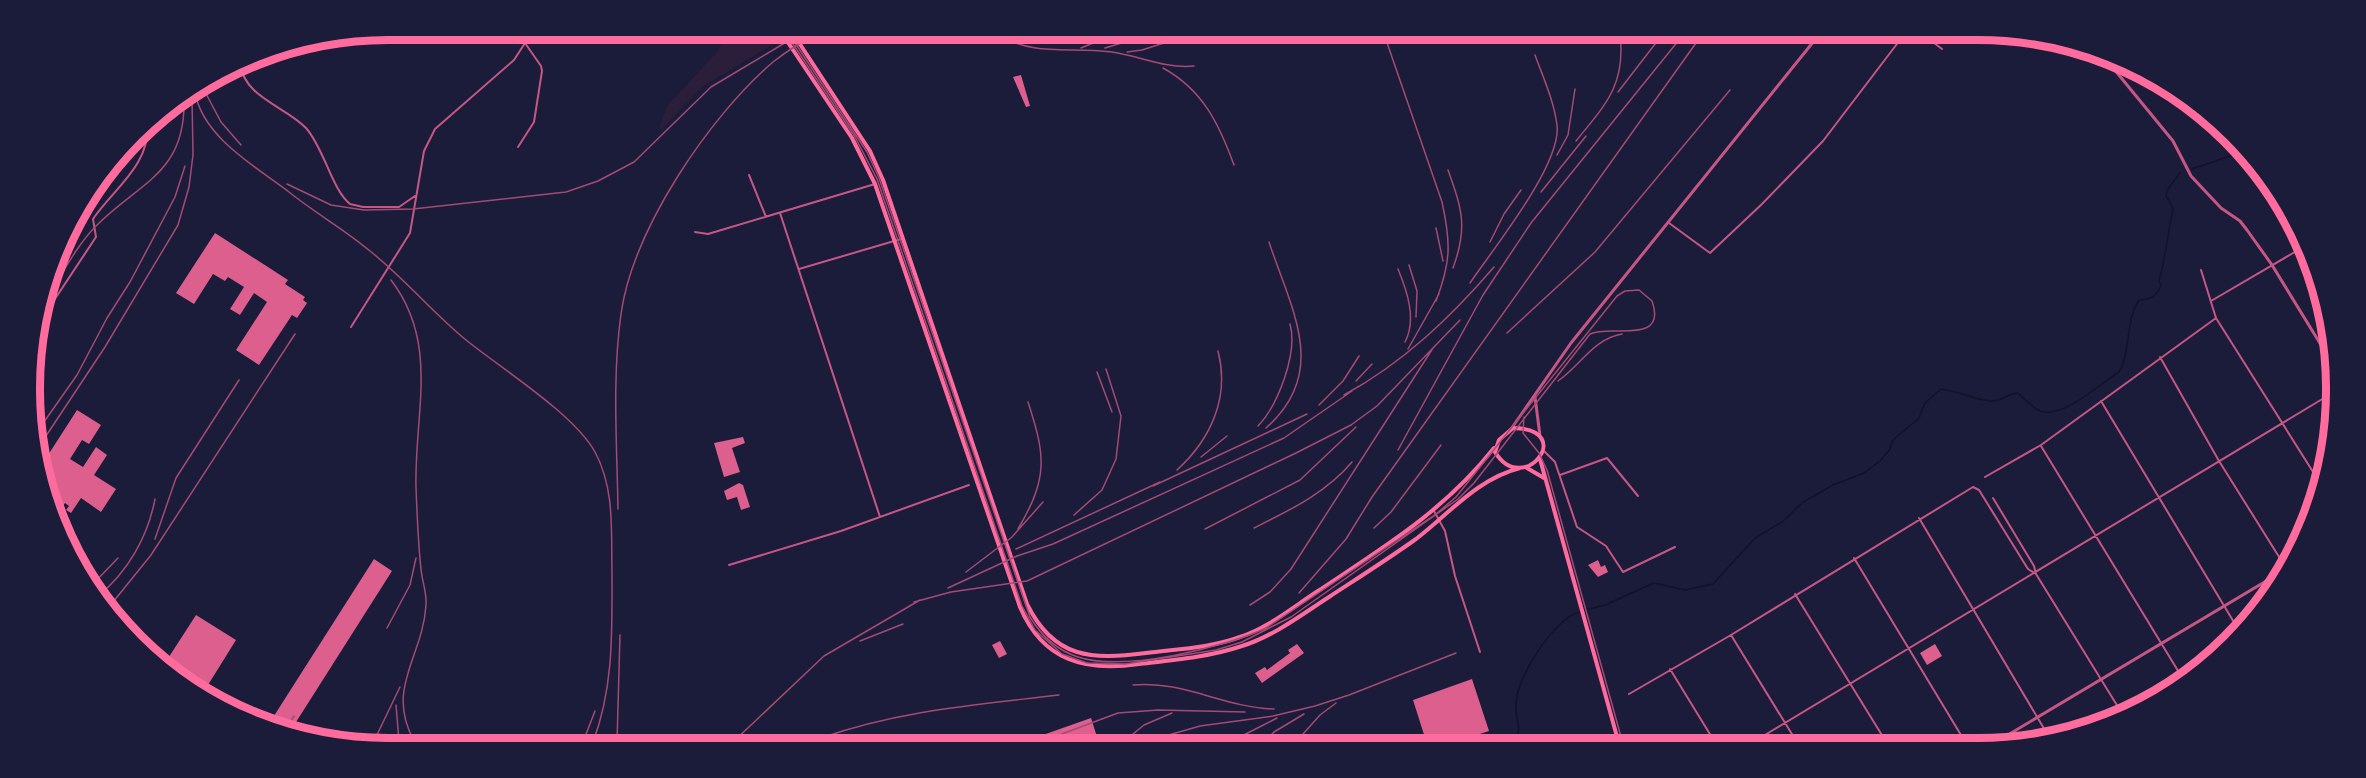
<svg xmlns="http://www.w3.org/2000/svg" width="2366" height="778" viewBox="0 0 2366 778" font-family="Raleway,sans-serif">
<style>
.green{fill:#2a1e3b}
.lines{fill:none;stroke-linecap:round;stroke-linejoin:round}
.stream{stroke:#12122b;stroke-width:1.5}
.building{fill:#dd5f8e}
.minor{stroke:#c65784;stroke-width:2}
.tertiary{stroke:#c65784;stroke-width:3}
.secondary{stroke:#ff6b9d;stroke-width:4}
.tram{stroke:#a44b75;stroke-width:1.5}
.rail{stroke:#a44b75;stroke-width:1.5}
.rim{fill:none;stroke:#ff6b9d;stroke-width:8}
</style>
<rect width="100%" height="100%" fill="#1b1b3a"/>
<path class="green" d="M722 31 772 32 778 41 702 87 662 129 659 127 667 106 717 52 721 45Z"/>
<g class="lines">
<path class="stream" d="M2192 169 2239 153
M1585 610 1605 605 1654 583 1685 590 1713 584 1755 538 1782 522 1802 503 1833 485 1864 473 1880 461 1890 449 1893 440 1919 418 1925 403 1941 389C1958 391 1974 399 1990 401 2000 402 2007 394 2018 393 2024 399 2032 407 2040 411 2062 420 2101 383 2119 372 2131 352 2125 321 2139 300 2151 299 2157 297 2161 285L2159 281C2166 256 2168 233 2173 208L2166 196 2168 189 2180 173
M1513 744C1524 729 1515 721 1516 704 1516 678 1554 618 1580 612"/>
</g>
<path class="building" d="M1021 75 1030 106 1026 107 1013 77Z
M215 233 288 280 285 284 305 297 303 300 307 303 297 318 292 315 259 365 236 350 267 302 254 293 240 315 230 309 244 287 228 277 225 281 213 274 194 304 176 293Z
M77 410 101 425 89 444 82 440 70 459 83 467 96 447 107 455 94 475 116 489 101 512 81 498 71 513 66 510 69 506 65 503 57 515 42 482 41 466Z
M743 437 745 443 732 448 740 472 724 477 714 443Z
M739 483 743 485 750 507 741 510 737 497 727 500 724 491Z
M374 559 392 571 291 730 281 726 272 719Z
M1598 560 1601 567 1605 565 1608 572 1598 577 1588 565Z
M196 615 236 640 203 693 189 687 165 663Z
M1000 641 1007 654 999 658 992 645Z
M1297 644 1304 653 1262 683 1255 673 1265 667 1267 670 1290 653 1288 650Z
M1935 644 1942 656 1927 665 1920 653Z
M1472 679 1489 731 1449 744H1427L1413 700Z
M1091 718 1099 743H1023V742Z
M660 736 671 738V742H660Z"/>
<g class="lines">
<path class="minor" d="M1925 36 1942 49
M240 64C245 98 285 106 306 128 324 148 332 190 350 204L363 207H399L415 196
M518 147 534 122 542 71 541 66 525 43
M749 175 766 217
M780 213 880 517
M1669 223 1710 253 1762 204 1823 141 1903 36
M695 232 708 234 875 184
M799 269 901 239
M2201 270 2216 318 2320 483
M2211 301 2300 249
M39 323 96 237 93 219C114 188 149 167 148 124
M351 327 410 233 424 151 435 129 514 60 525 43 530 31
M2160 357 2219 461 2286 568
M2101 401 2238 629
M2041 446 2183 679
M1543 450 1555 462 1577 527 1606 546 1623 572 1675 547
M1560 475 1607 458 1638 496
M1985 477 2041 445 2216 318
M1993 498 2034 566 2036 574
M1434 511 1445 531 1455 576 1480 652
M1919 518 2049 737
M1854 558 1967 745
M729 565 841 531 969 485
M1795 594 1888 745
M1731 635 1798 744
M1670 669 1716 744
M1629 694 1731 635 1973 487 1979 490 2028 569 2036 574 2123 715
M1750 744 2329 395"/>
<path class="tertiary" d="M2109 63 2173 141 2191 176 2221 208 2240 221 2247 230 2272 265 2329 358
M1535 397 1540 436
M1511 429 1571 343 1818 36
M1991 745 2288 568"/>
<path class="secondary" d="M781 32 852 138 875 184 1020 607C1043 661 1085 672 1139 664 1174 660 1209 657 1242 646 1274 636 1301 615 1329 597 1358 578 1388 559 1416 539 1450 513 1477 479 1520 468
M792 32 870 151 883 180 1027 604C1054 659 1092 660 1146 653 1177 649 1210 648 1240 637 1268 628 1293 607 1318 591 1384 547 1444 511 1494 448
M1513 428C1578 429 1523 498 1495 452L1499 440Z
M1540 459 1619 744
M1527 468 1544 478"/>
<path class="tram" d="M785 32 855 137 877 179 1022 606 1035 630 1062 654 1087 663 1125 664 1216 650 1242 642 1291 617 1458 499 1474 483 1590 334C1609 324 1668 346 1652 301L1639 290 1625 291 1617 296 1456 497 1436 514 1266 628C1223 648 1123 672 1078 657 1056 650 1041 635 1030 617L879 178 867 152 788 32
M1558 381C1581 365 1593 339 1622 334
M1524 417 1523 433 1539 453 1547 470 1623 744"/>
<path class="rail" d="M993 33C1039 58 1065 46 1112 52 1140 56 1165 69 1194 66
M1384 34 1442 202C1451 243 1451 262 1436 301
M1081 48 1117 33
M1105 48 1155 33
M1127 52 1142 50 1195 33
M1163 68C1203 90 1219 124 1234 165
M203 88 221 122 241 145
M1618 92 1662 35
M195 93C204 138 255 166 289 192 315 213 344 229 370 251 404 278 432 312 466 340 502 369 574 414 595 452 615 489 611 531 612 572 612 630 614 687 593 742
M1576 141C1605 105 1626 85 1620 35
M1557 155 1568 135 1575 89
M1448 170C1462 209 1468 227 1453 268
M287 184 331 205 364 210 413 209 566 192 598 181 634 162 711 87 803 32
M1541 192 1586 136
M1436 228 1443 261
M1490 242 1504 214 1521 190
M1409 265 1417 291 1416 317
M1398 269C1407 291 1417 319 1405 342
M391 280C440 344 414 414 416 487 417 514 418 542 421 569 422 581 427 593 426 605 423 657 385 688 414 741
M1470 283C1493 249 1562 164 1557 125 1554 101 1543 77 1535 55
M46 299C62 275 76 246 96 226 139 182 186 174 184 99
M1507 333 1595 252 1730 90
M1433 348 1460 320
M1408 349 1439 294
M1097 372 1112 412
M1356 381 1372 364
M1344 395C1403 363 1451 317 1494 267
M1319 405 1343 381 1359 356
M1258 426C1278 405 1298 353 1290 324
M1266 428C1330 372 1291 309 1269 242
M39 429 77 375 107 318 130 282 175 197 185 166
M40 445 105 347 178 225 189 187 193 155 192 97
M1398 450 1483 295 1531 223 1683 35
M1201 457 1227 436
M1177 470C1211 439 1230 397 1218 351
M1153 486 1307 414
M618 509C617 445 612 378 621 314 633 229 709 117 773 62 787 51 803 41 819 32
M1074 515 1102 490 1116 459 1121 416 1106 369
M1254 528C1290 510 1326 493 1352 462
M1374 528 1391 512 1441 445
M1018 529C1048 478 1046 457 1028 402
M1205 529 1300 480 1356 427
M155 539 176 478 239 380
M1016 549 1160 482
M966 572 1012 537 1043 502
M90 587 118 558
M948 588 1017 556 1053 544 1284 438 1352 391
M1299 593 1346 539 1372 497 1701 36
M98 596C128 572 148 536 155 499
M914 602 951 592 1027 581 1296 453 1351 425 1377 406 1433 348 1291 569 1270 592 1250 605
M109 607 151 555 295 334
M387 628 410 585 416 558
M860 641 903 624
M1133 685C1183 680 1225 708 1274 709
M396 705 399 741
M287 728 294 716
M821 738C901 710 976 705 1059 695
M374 741 400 687
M1043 741 1118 713 1158 710 1245 712
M583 742 595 711
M617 742 620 635
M733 742 824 656 920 600
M1122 743 1144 725 1172 713
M1141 743 1200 726 1273 716 1315 706 1349 695 1456 653
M1228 743 1277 718
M1264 743 1274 732 1304 714
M1295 743 1320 715 1336 703"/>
</g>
<path d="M0 0H2366V778H0ZM388 40H1978A348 348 0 0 1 2326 388V390A348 348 0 0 1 1978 738H388A348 348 0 0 1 40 390V388A348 348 0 0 1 388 40Z" fill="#1b1b3a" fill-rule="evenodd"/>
<path class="rim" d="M388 40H1978A348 348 0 0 1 2326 388V390A348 348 0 0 1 1978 738H388A348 348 0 0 1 40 390V388A348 348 0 0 1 388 40Z"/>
</svg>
